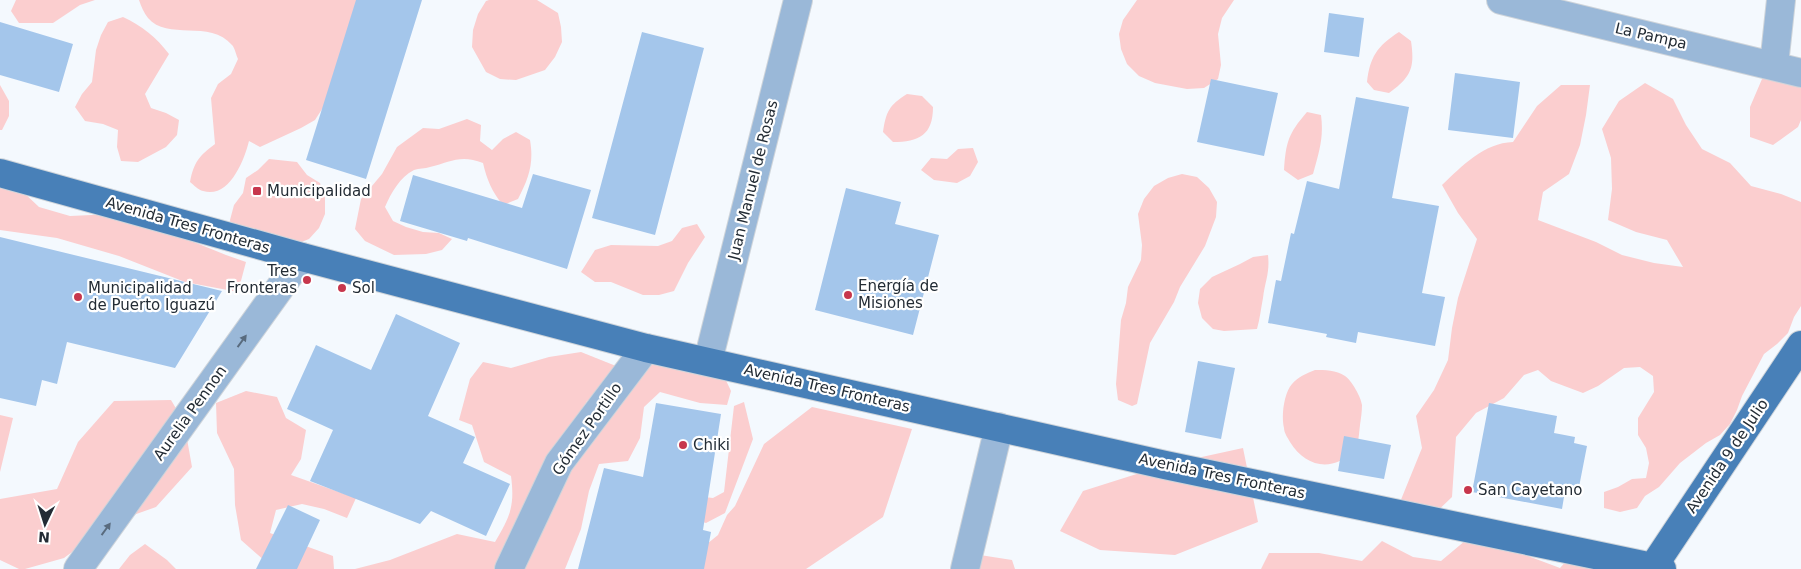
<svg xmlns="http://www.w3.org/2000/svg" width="1801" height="569" viewBox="0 0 1801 569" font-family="'DejaVu Sans',sans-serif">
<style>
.green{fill:#fbcecf}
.building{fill:#a4c6eb}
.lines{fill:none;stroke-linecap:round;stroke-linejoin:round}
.minor-casing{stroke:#ced4da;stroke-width:30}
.major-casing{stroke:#ced4da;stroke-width:30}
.minor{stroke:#9ab8d8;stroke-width:28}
.major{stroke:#4880b8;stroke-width:28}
.oneway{fill:#596b7e}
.poi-dot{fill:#c7374d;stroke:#fff;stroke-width:2}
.labels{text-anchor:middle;stroke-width:4.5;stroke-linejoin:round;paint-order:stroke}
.street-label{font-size:15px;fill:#232c35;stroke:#fff}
.poi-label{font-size:15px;fill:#232c35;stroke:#fff;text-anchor:start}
</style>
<rect width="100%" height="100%" fill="#f4f9fe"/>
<path class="green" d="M16 0H95L80 5 53 23H19L11 11Z
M139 0H357L324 106 315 120 301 128 260 147 249 141C244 161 229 199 203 191 198 190 194 185 190 182 194 162 199 156 215 144L211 98 218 84 231 74 238 59C236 55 235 48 232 45 210 19 167 41 148 18 144 13 141 6 139 0Z
M489 0H537L558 13 561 27 562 42 555 57 545 70 516 80 500 79 486 72 472 47 473 30 478 14 486 1Z
M1137 0H1234L1222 18 1218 34 1221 65 1218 79 1204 88 1187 89 1155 83 1139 76 1127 64 1121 49 1119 34 1123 20Z
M123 17C141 25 157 38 169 54L145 94 151 108 166 113 179 120 177 135 166 147 138 162 121 161 117 147 118 130 103 124 85 121 75 107 82 94 92 82 96 50 101 35 108 22Z
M1399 32 1411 41C1415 68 1411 77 1389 93L1374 90 1367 82C1370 57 1377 46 1399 32Z
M1791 75 1801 87V120L1798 127 1773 145 1750 137V107L1762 79Z
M1645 83 1673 99 1686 125 1702 149 1730 163 1751 186 1781 194 1801 202V306L1794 317 1788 333 1777 344 1764 354 1742 396 1737 410 1730 424 1720 435 1706 443 1680 463 1659 487 1645 496 1637 508 1620 512 1604 508V492L1618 487 1632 479 1646 478 1649 463 1646 448 1638 435V418L1654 392 1653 376 1640 367 1624 368 1598 386 1583 393 1551 381 1538 370 1524 375 1504 398 1476 413 1456 437 1452 497 1429 519 1398 507 1422 448 1416 416 1434 390 1448 360 1452 328 1458 298 1477 239 1458 213 1442 185C1462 166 1484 143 1513 142L1537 106 1561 85H1590L1586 115 1580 145 1569 174 1543 192 1538 220 1596 242 1622 255 1654 263 1683 267 1667 240 1636 232 1608 220 1612 189 1611 158 1602 129 1619 101Z
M0 85 9 101V116L2 130H0Z
M907 94 922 96 933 107C933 135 919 142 893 142L883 132C886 112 889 105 907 94Z
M1307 112 1321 115C1324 138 1319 152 1313 174L1298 180 1284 170C1286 142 1288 134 1307 112Z
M467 119 481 125 480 141 492 150 503 139 516 132 530 140C534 163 529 178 518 199L503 205C492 192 487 180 483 163 461 154 450 162 430 167 425 169 419 168 414 170 400 177 391 193 385 207L393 221 406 227 423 232 439 233 452 239 442 250 426 254 394 255 365 241 355 229 361 199 382 174 397 147 423 128 439 129Z
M973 148 978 162 970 176 957 183 934 180 921 170 931 158 947 159 958 149Z
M269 159 297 162 307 175 320 183 325 198V214L319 228 309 239 294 245 233 236 230 220 234 205 243 193 246 178 258 170Z
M0 174H4L39 207 70 216 113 214 152 225 226 255 246 262 238 292 185 282 119 256 57 238 0 230Z
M1182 174 1197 177 1209 188 1217 202 1216 217 1205 246 1180 287 1174 302 1150 343 1137 404 1132 406 1118 400 1116 384 1121 320 1126 303 1128 287 1141 260 1142 245 1138 214 1144 199 1154 186 1168 178Z
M697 224 705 237 688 263 674 291 659 295H643L611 282H595L581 272 595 250 611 245 658 246 672 241 682 228Z
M1268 255C1270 273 1265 281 1263 298 1261 308 1260 318 1257 329L1224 331 1213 329 1202 318 1198 303 1200 289 1212 277 1240 264 1253 257Z
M581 352 616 366 606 389 587 401 570 430 500 569H355L390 560 457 534 495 542C510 517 515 506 511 476L484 462 472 425 459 420 470 379 483 362 511 368 549 357Z
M657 357 721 370 731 391 727 405 700 403 660 392 644 407 640 438 628 461 599 464 589 491 581 529 565 569H517L564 470 625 388Z
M1315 370C1325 370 1336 370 1345 376 1352 381 1361 397 1362 405 1362 411 1361 418 1360 425 1359 432 1359 445 1354 450 1333 473 1305 467 1290 442 1288 438 1284 433 1284 428 1281 416 1284 393 1292 384 1298 377 1307 373 1315 370Z
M246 391 277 397 286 418 306 430 301 459 291 475 356 498 347 518 324 509 302 504 276 510 270 533 333 556 334 569H297L265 561 241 540 235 505 234 469 217 433 216 403Z
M171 400 184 422 192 467 156 507 111 523 64 558 25 569H19L0 560V499L57 489 78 442 114 401Z
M744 402 753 439 725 513 706 523 681 515 687 495 713 498 724 492 734 406Z
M812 407 912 429 883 517 806 569H685L702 548 718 535 727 515 735 506 764 444Z
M0 415 13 418 0 472Z
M1243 448 1258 522 1175 555 1100 550 1060 531 1083 491 1165 465Z
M1472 535 1560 568 1576 550 1589 569H1261L1269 553H1319L1362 561 1382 541 1413 557 1441 561Z
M145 544 167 560 176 569H119L130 555Z
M980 555 1012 560 1015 569H972Z"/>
<path class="building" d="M356 0H422L366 179 306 160Z
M1329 13 1364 18 1359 57 1324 52Z
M0 22 73 44 59 92 0 75Z
M642 32 704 48 655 235 592 218Z
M1455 73 1520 82 1513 138 1448 130Z
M1211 79 1278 93 1264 156 1197 142Z
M1356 97 1409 107 1392 198 1439 206 1422 293 1445 297 1435 346 1358 332 1356 343 1326 337 1327 334 1268 323 1276 280 1281 281 1291 233 1294 234 1307 181 1339 189Z
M533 174 591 190 567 269 468 238 467 241 400 221 413 175 522 208Z
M846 188 901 202 895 224 939 235 913 335 815 310Z
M0 237 222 291 175 368 67 342 57 384 42 380 36 406 0 398Z
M396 314 460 343 428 416 475 437 463 463 510 484 486 536 431 511 420 524 310 481 333 430 287 409 316 345 371 370Z
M1198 361 1235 368 1221 439 1185 432Z
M656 403 721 414 703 530 711 532 704 569H578L604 468 643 477Z
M1489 403 1557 416 1554 433 1575 437 1574 443 1587 446 1579 487 1566 485 1562 509 1472 492Z
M1344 436 1391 445 1384 479 1338 471Z
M288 505 320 520 297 569H256Z"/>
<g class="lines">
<defs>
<path id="minor" d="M1501 0 1801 73
M1774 65 1781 0
M708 361 798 0
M78 569 302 257
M509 569 559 463 646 348
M965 569 999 427"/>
<path id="major" d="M0 173 302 257 646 348 1165 465 1662 569
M1653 567 1801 345"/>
</defs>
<use href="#minor" class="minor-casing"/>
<use href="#major" class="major-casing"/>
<use href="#minor" class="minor"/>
<use href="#major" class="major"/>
</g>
<defs><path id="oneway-solid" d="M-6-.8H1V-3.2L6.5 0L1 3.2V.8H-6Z" transform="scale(1.25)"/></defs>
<g class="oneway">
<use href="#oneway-solid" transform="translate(242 341) rotate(-54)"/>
<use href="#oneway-solid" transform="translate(106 529) rotate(-54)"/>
</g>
<g class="poi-dot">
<rect x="252" y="186" width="10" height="10" rx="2.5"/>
<circle cx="307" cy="280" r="5"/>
<circle cx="342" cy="288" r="5"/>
<circle cx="848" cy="295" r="5"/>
<circle cx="78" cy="297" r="5"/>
<circle cx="683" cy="445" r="5"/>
<circle cx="1468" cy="490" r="5"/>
</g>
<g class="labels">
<g class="street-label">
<text transform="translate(1651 36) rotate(13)" y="5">La Pampa</text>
<text transform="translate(753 180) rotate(-76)" y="5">Juan Manuel de Rosas</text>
<text transform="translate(188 225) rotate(16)" y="5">Avenida Tres Fronteras</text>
<text transform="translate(827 388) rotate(13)" y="5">Avenida Tres Fronteras</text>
<text transform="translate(190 413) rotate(-54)" y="5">Aurelia Pennon</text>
<text transform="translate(587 429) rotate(-55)" y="5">Gómez Portillo</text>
<text transform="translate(1727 456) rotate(-56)" y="5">Avenida 9 de Julio</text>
<text transform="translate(1222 476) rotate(12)" y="5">Avenida Tres Fronteras</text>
</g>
<g class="poi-label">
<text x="267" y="196">Municipalidad</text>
<text x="297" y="276" text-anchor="end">Tres<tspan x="297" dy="17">Fronteras</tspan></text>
<text x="858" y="291">Energía de<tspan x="858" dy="17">Misiones</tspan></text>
<text x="88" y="293">Municipalidad<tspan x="88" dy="17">de Puerto Iguazú</tspan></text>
<text x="352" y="293">Sol</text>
<text x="693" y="450">Chiki</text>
<text x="1478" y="495">San Cayetano</text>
</g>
</g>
<g transform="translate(45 524) rotate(184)" stroke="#ffffff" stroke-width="4" paint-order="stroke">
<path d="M0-4L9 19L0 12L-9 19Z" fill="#232c35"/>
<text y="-8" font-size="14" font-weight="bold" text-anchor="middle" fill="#232c35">N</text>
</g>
</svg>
